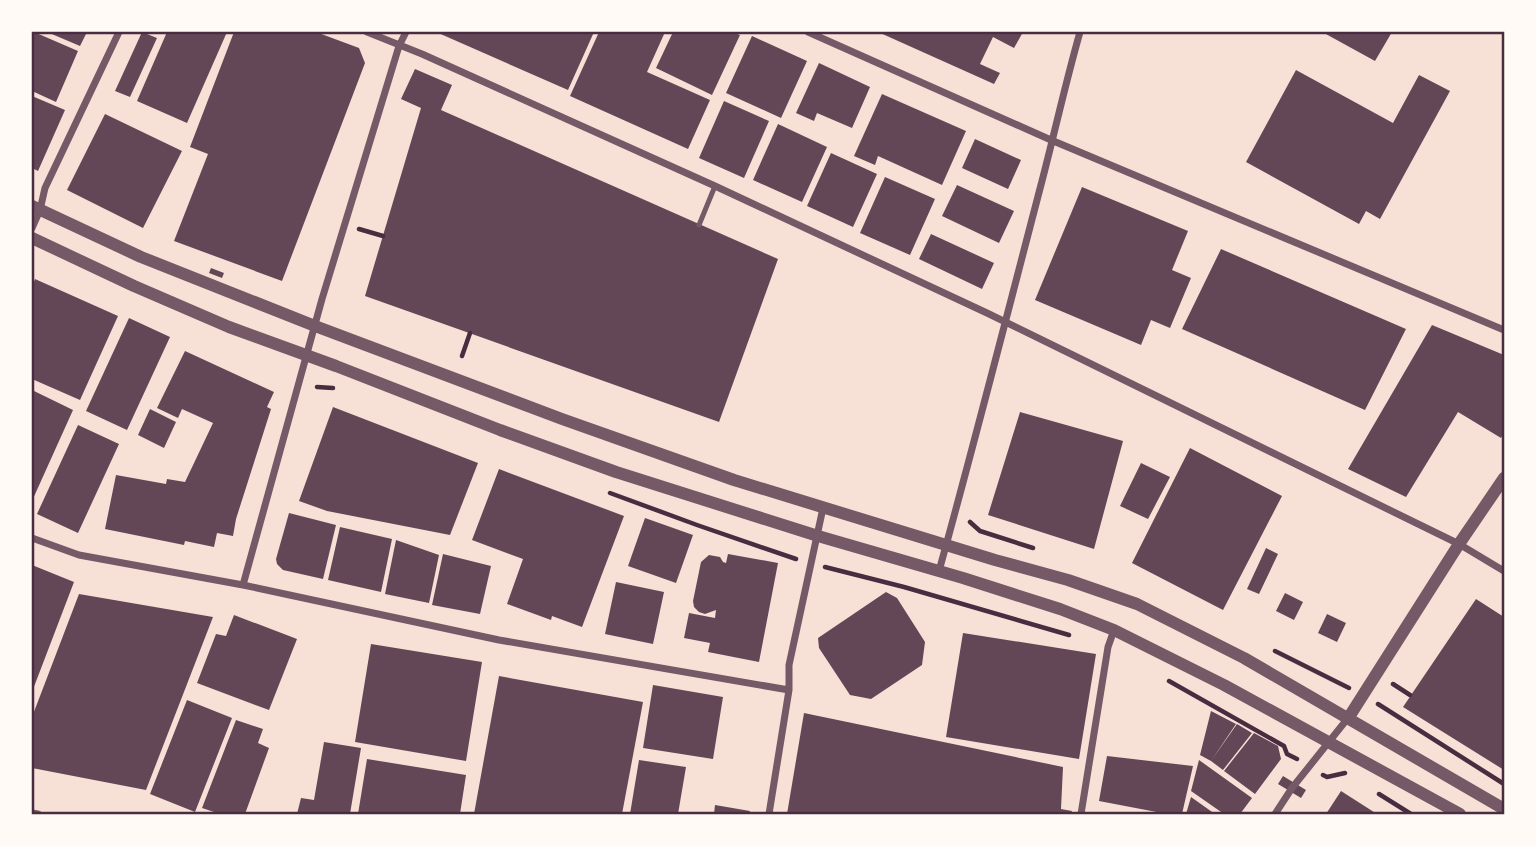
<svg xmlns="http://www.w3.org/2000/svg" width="1536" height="846" viewBox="0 0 1536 846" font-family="Montserrat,sans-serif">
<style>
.building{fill:#644757}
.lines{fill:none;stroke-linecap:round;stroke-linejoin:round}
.path{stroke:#4a2c40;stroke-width:4.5}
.service{stroke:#755966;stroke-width:5}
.minor{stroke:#755966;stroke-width:7}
.tertiary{stroke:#755966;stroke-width:12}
.neatline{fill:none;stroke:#4a2c40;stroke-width:2.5}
</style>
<rect width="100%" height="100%" fill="#f7e1d7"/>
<path class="building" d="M34 32 78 51 56 102 32 91V37Z
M47 32H87L80 46Z
M142 32 157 38 130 97 115 91Z
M167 32H227L187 123 137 101Z
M234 32H316L359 48 365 63 282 281 174 241 208 154 190 147Z
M436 32H594L568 90Z
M599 32H665L647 72 710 100 688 149 570 96Z
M673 32H732L740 35 712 95 656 68Z
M878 32H1023L1014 48 993 37 980 64 1000 73 994 84Z
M1325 32H1392L1375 61 1324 33Z
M752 36 807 61 781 118 726 93Z
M819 63 870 87 852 128 817 113 814 121 796 113Z
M415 69 452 85 441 110 778 259 719 422 365 296 421 108 401 99Z
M1296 70 1393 123 1419 75 1450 91 1380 219 1366 211 1359 224 1246 162Z
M882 94 966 131 942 185 878 156 875 165 854 156Z
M32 96 65 110 38 171 32 168Z
M724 101 769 121 744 178 699 158Z
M105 114 182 151 143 228 67 190Z
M778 124 827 147 802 202 753 180Z
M975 139 1021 160 1008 189 962 168Z
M831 153 877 174 853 227 807 206Z
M885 177 935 199 910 255 860 233Z
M957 185 1014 211 999 243 942 216Z
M1082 187 1188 231 1172 270 1191 278 1170 328 1151 320 1141 345 1035 300Z
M931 234 994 263 982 289 919 259Z
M1221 249 1406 329 1365 410 1182 329Z
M211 268 224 273 222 278 209 273Z
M35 279 118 316 80 400 32 379V287Z
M129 318 170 337 127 430 86 411Z
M1432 325 1504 355V432L1501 438 1458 412 1406 497 1348 469Z
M185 351 274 392 267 407 271 409 236 519 233 536 217 533 214 547 185 541 184 545 105 529 116 475 166 484 167 479 185 482 213 423 182 409 178 418 157 408Z
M32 390 73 410 32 501Z
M333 407 478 463 450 535 327 511 299 501Z
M150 409 176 422 164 448 138 435Z
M1020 412 1123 441 1094 549 988 515Z
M78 425 119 444 78 533 37 514Z
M1190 448 1282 496 1223 610 1132 563Z
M1141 463 1170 477 1148 519 1120 506Z
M499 469 624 516 582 627 552 616 551 620 507 604 523 559 472 540Z
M289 513 336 525 323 579 283 570 277 564 276 559Z
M645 518 693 535 676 583 628 566Z
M340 527 392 539 381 592 328 580Z
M396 540 439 555 429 603 385 594Z
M1266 548 1278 554 1259 594 1247 589Z
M443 554 491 566 480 614 432 605Z
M728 554 778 563 759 662 708 652 710 643 684 638 689 613 715 618 716 610 705 614 699 612 694 607 693 601 701 562 709 555 720 557 723 562 726 563Z
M32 565 74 582 32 692Z
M616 582 664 592 653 644 605 634Z
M886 592 897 598 925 642 922 665 871 699 850 695 819 648 818 638Z
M1285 593 1303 602 1294 620 1276 611Z
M79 594 213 617 146 790 32 768V717Z
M1476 599 1504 617V770L1403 707Z
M1327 614 1346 623 1337 642 1318 633Z
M234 615 297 639 269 710 197 683 216 634 226 636Z
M963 633 1096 654 1079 759 946 737Z
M371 644 482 662 466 761 355 742Z
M499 676 643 702 622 814H474Z
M653 685 723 697 713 759 643 748Z
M187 700 232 718 195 812 150 794Z
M1211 711 1236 724 1211 761 1200 755Z
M804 713 1063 767 1061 809 1072 811 1071 814H787Z
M236 720 263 729 258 743 269 748 245 814H220L202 808Z
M1237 724 1252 733 1223 770 1211 761Z
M1254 733 1278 746 1281 759 1255 794 1224 771Z
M324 742 361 748 350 814H297L301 798 314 800Z
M1107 756 1193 766 1182 814H1167L1099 801Z
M367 759 466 775 460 814H358Z
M639 760 686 767 678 814H630Z
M1199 760 1252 798 1240 814H1224L1191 791Z
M1283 776 1306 790 1301 798 1278 784Z
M1341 791 1377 814H1326Z
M1191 797 1215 814H1186Z
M715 805 750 811 749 814H714Z"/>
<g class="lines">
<path class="path" d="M359 229 383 236
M462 356 470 333
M317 387 333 388
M610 493 697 525 796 559
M970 522 980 531 1033 548
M825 567 904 587 1069 635
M1275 651 1349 688
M1169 681 1284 746 1287 754 1297 759
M1393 684 1410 695
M1378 704 1504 784
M1323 775 1327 777 1345 773
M1379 794 1411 814"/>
<path class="service" d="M699 225 715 186"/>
<path class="minor" d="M367 32 422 54 715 186 987 313 1459 544 1504 571
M808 32 1051 140 1504 330
M32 228 40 210 45 188 119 32
M32 538 79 555 243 585 499 640 789 690
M939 571C975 441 1008 311 1042 181 1055 131 1066 81 1080 32
M243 585 322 299 399 46 406 32
M32 813 38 814
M769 814 789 690V665L823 508
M1081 814 1108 647 1114 630
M1275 814 1292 788 1348 718"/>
<path class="tertiary" d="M32 206 141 257 315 326 562 419 734 480 995 560 1068 580 1137 604 1244 658 1504 809
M32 238 134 286 229 327 336 366 500 430 616 472 818 536 963 578 1060 609 1114 630 1224 685 1460 814
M1349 717 1459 544 1504 478"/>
</g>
<rect width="1536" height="846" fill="none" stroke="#fffaf5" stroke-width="66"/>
<rect x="33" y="33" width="1470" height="780" class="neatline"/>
</svg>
